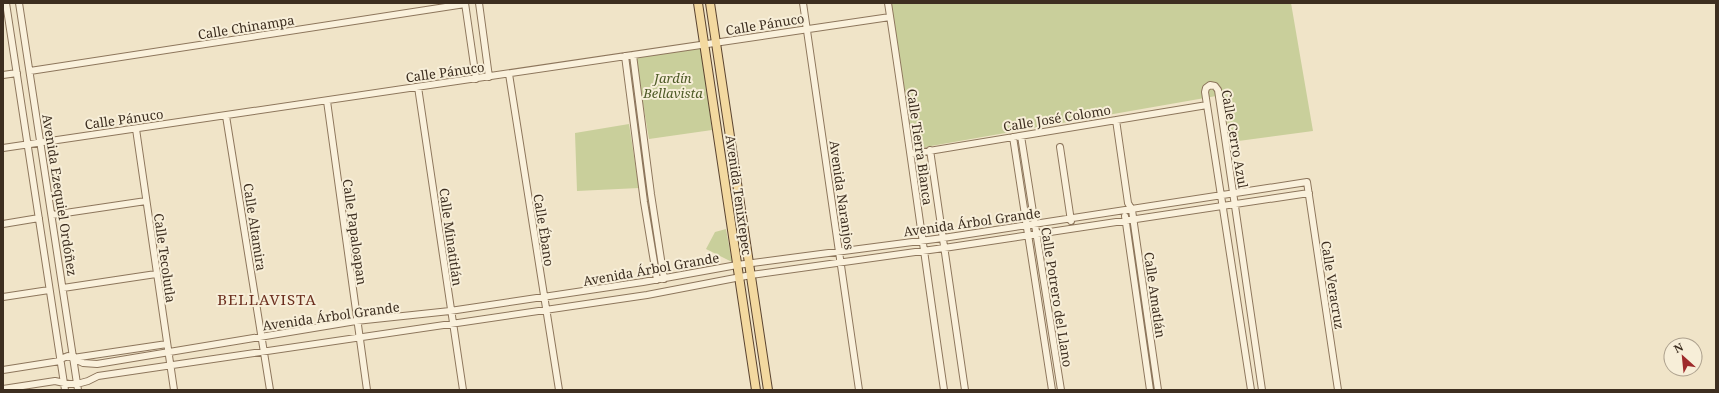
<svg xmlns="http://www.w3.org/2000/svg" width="1719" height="393" viewBox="0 0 1719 393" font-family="'Noto Serif',serif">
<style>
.green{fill:#c9cf9b}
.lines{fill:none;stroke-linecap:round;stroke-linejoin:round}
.minor-casing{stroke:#8d765c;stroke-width:8}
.major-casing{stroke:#5b4430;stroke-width:10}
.minor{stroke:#faf1dc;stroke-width:6}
.major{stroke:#f3d9a0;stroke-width:8}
.labels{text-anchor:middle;stroke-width:4;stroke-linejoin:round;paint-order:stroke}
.street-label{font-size:13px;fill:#3d2e20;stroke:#f7eed8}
.park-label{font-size:13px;font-style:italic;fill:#4d5a26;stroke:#f7eed8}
.quarter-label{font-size:15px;letter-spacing:1px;fill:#6b2e1e;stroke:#f7eed8}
</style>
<rect width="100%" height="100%" fill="#f0e4c8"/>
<path class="green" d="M891 3H1291L1313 131 1231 142 1222 95 914 149Z
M701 47 712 130 649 139 635 57Z
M629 124 639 188 577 191 575 133Z
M726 229 732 262 706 249 715 232Z"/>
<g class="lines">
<defs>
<path id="minor" d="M6 3 65 390
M19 3 78 390
M465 3 476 79
M479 3 489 77
M803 3 859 390
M888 3C908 132 925 261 944 390
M633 55 651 194 664 279
M625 56 644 202 657 280
M30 71 465 4
M509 74 559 390
M3 75 17 73
M418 87 463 390
M327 101 367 390
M226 116 270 390
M1116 120 1128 203 1132 210 1158 390
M136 129 174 390
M1021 136 1061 390
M1013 137 1052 390
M1060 147 1071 221
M3 148 890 17
M930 150 965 390
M911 154 1207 105
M52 215 146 201
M1125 216 1150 390
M3 224 39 218
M63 288 156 274
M3 297 49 290
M73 358 167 344
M3 370 60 361 63 358 68 356 83 363 97 364 356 321 450 311 643 282 737 265 943 238 1307 182 1338 390
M3 389 55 381 69 384H77L88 381 98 376 647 295 751 275 944 248 1309 193
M1251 390 1205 92 1206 88 1210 85 1215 86 1218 90 1262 390"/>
<path id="major" d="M698 3 756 390
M710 3 768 390"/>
</defs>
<use href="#minor" class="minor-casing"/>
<use href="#major" class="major-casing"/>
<use href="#minor" class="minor"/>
<use href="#major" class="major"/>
</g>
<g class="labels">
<g class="street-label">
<text transform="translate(765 24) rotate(-9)" y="5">Calle Pánuco</text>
<text transform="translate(246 27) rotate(-9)" y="5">Calle Chinampa</text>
<text transform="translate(445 72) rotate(-8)" y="5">Calle Pánuco</text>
<text transform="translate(1057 118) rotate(-9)" y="5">Calle José Colomo</text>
<text transform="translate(124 119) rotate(-8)" y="5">Calle Pánuco</text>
<text transform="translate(1235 139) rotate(80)" y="5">Calle Cerro Azul</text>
<text transform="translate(920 147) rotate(82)" y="5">Calle Tierra Blanca</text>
<text transform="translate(60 195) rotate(81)" y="5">Avenida Ezequiel Ordóñez</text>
<text transform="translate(739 195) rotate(82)" y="5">Avenida Tenixtepec</text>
<text transform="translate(842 195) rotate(82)" y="5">Avenida Naranjos</text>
<text transform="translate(972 222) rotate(-8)" y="5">Avenida Árbol Grande</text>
<text transform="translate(255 227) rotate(81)" y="5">Calle Altamira</text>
<text transform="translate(544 230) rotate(81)" y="5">Calle Ébano</text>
<text transform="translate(355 232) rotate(82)" y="5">Calle Papaloapan</text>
<text transform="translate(451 237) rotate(82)" y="5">Calle Minatitlán</text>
<text transform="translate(165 258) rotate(82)" y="5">Calle Tecolutla</text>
<text transform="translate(651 269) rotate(-10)" y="5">Avenida Árbol Grande</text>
<text transform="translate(1333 285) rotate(81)" y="5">Calle Veracruz</text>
<text transform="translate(1155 295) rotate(82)" y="5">Calle Amatlán</text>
<text transform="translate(1057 297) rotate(81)" y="5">Calle Potrero del Llano</text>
<text transform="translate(331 316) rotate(-8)" y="5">Avenida Árbol Grande</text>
</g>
<g class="park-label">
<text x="673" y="83">Jardín<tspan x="673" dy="15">Bellavista</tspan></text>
</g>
<g class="quarter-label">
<text x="267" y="305">BELLAVISTA</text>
</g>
</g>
<rect width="1719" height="393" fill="none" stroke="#3d2e20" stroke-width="8"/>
<g transform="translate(1683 357) rotate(333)"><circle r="19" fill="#f7eed8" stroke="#ada18e"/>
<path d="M0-3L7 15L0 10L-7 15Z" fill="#9e2a2b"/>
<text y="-6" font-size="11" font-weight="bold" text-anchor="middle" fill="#3d2e20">N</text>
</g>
</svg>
